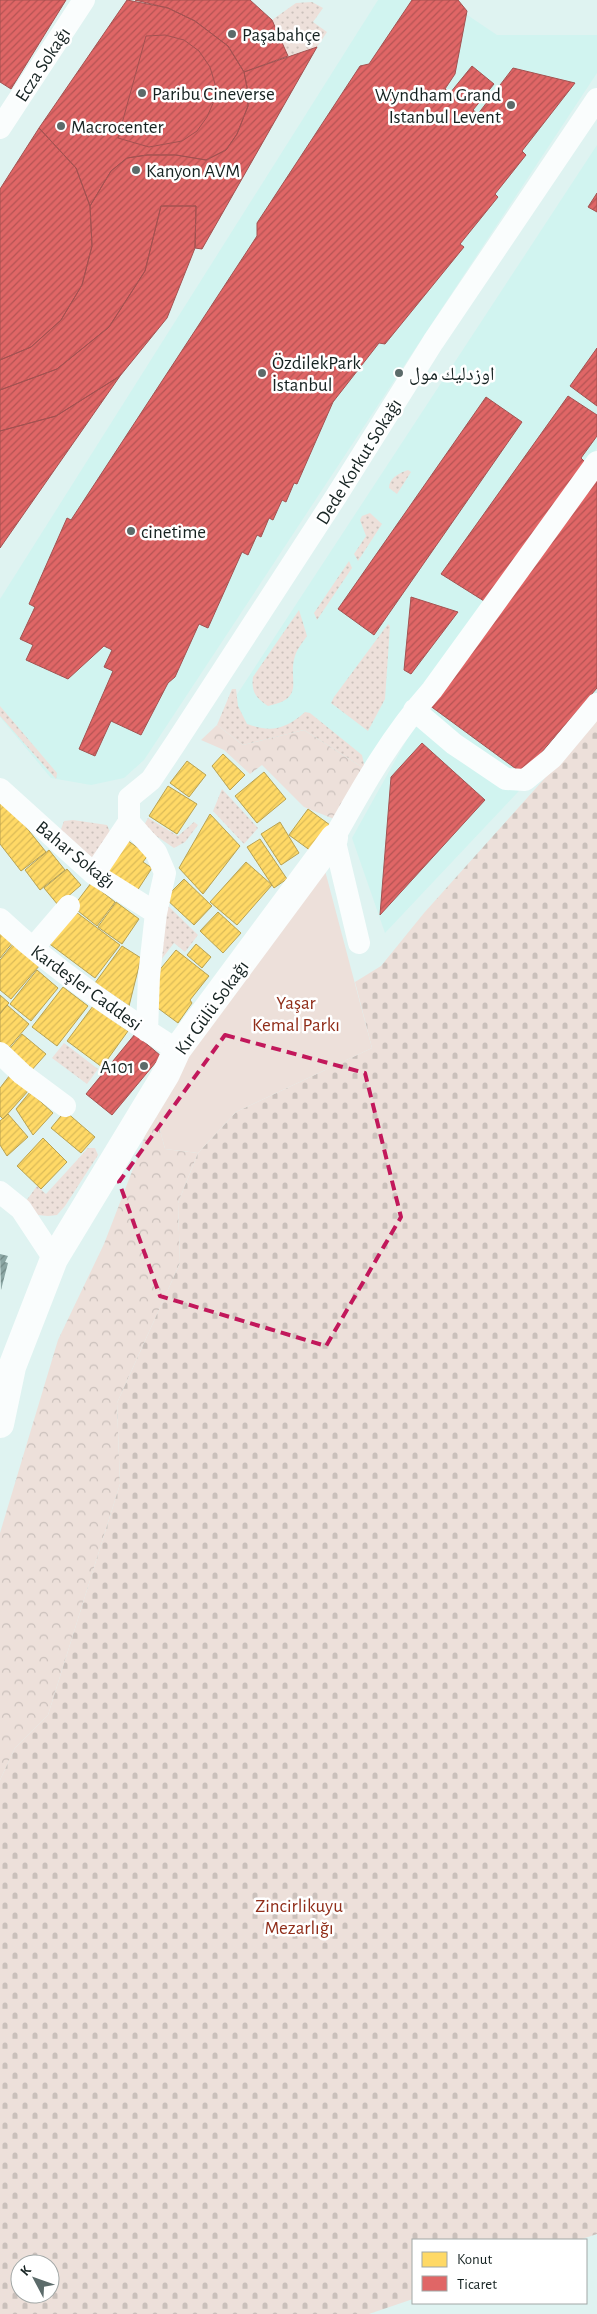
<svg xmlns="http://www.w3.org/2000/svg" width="597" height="2314" viewBox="0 0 597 2314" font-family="'Alegreya Sans','Noto Naskh Arabic',sans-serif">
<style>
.built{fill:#d1f4f0}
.grass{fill:url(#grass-dots)}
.forest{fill:url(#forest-crowns)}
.cemetery{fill:url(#cemetery-stones);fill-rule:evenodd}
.park{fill:#ede0da}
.homes{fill:url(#homes-hatch);stroke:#b9a251}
.shops{fill:url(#shops-hatch);stroke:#a35251}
.building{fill:url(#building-hatch)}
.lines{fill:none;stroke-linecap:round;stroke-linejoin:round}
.minor{stroke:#fafdfd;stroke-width:22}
.major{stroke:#fafdfd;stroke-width:28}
.marked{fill:none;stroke:#c2185b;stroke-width:4;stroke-dasharray:10 6;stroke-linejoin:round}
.poi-dot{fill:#5c6b6a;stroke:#fff;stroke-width:2}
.labels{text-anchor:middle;stroke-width:5;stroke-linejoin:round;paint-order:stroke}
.poi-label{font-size:19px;fill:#152221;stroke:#fff;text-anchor:start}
.street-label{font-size:19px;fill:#152221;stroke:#fff}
.park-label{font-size:19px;fill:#902d19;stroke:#fff}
</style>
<defs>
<pattern id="grass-dots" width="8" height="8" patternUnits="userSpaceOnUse" patternTransform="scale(1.25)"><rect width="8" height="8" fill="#ede0da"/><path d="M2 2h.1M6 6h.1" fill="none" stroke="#cac0bb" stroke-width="1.8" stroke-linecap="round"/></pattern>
<pattern id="forest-crowns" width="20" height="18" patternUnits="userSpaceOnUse" patternTransform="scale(1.25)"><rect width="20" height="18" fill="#ede0da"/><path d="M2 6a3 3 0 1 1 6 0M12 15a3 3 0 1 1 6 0" fill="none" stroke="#cac0bb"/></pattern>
<pattern id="cemetery-stones" width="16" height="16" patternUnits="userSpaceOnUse" patternTransform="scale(1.25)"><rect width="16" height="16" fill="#ede0da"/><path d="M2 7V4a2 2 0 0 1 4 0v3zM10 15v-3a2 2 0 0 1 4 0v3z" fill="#cac0bb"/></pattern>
<pattern id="homes-hatch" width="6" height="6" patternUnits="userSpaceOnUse" patternTransform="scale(1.25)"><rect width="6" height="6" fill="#ffd966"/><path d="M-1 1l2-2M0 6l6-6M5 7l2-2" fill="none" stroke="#daba58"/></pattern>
<pattern id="shops-hatch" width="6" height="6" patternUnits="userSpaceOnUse" patternTransform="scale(1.25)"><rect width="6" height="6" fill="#e06666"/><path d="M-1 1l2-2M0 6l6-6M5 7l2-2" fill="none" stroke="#b45454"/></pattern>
<pattern id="building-hatch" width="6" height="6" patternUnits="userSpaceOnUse" patternTransform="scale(1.25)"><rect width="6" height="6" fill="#8ba6a4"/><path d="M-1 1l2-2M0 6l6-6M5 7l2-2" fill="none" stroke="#708785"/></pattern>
</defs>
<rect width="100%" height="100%" fill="#dff3f1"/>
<path class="built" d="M378 0H445L497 35H597V73L144 760 124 778 91 785 51 778 0 717V599Z
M597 145V448L365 769 243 745 217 725Z
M597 465V695L518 792 385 933 352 838 430 698Z"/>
<path class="grass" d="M312 2 323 8 313 22 327 32 317 47 288 56 272 20 296 3Z
M408 470 411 472 397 494 389 488C389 478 399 473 408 470Z
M370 513 382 524 358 561 354 554 366 536 360 520 362 516Z
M349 561 352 568 317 620 314 613Z
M299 610 307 636C303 642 297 649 295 656 287 680 307 698 268 706 256 698 251 692 253 677Z
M388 624 390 626 385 699 368 731 331 703 334 697Z
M232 689H236L238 706 247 724C271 733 286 729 305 712L310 713 362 755 365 769 304 730 243 745 217 725Z
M0 706 57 773 56 779 0 716Z
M222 789 258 828 244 844 213 811Z
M148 818 178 836 194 822 198 825 185 842 174 848 143 827Z
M73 820 107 825 111 834 92 864 60 832 64 821Z
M164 902 198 935 185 952 174 943 157 965Z
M64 1043 98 1069 87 1084 52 1058Z
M88 1148H95L98 1155 65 1206 57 1215 48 1216 38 1215 26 1201 37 1186 46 1194Z"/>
<path class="forest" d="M217 725 243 745 304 730 365 769 334 819 304 807 262 765 250 774 224 750 201 740Z
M154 1107 165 1149 198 1153 178 1203 180 1263 117 1403 120 1484 48 1715 15 1748 0 1780V1533L58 1340 104 1244 141 1148Z"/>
<path class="cemetery" d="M597 720V2234L579 2240H413V2299L369 2314H0V1780L15 1748 48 1715 120 1484 117 1403 180 1263 178 1203 198 1153 236 1112 372 1048 355 982 381 966 424 913ZM20 2264H50V2294H20Z"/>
<path class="park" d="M323 863 372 1048 236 1112 198 1153 165 1149 154 1107Z"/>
<path class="homes" d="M223 754 245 775 230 790 212 766Z
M187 761 206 775 189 797 170 783Z
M264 772 286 799 257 823 235 796Z
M168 786 197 804 177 834 149 816Z
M0 798 9 806 46 852 21 871 0 844Z
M308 809 330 825 311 851 289 835Z
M210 814 240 846 203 894 179 868Z
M280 822 299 853 281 865 261 834Z
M124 838 148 855 143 862 152 868 137 891 103 869Z
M260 839 287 879 274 888 247 847Z
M49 850 65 870 40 890 25 870Z
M246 862 272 885 237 925 210 902Z
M67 869 81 885 58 905 44 888Z
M184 879 212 906 194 925 165 898Z
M91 883 115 902 97 926 73 907Z
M116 902 139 919 122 944 98 927Z
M72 909 120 945 95 978 47 942Z
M218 912 241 933 223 953 200 931Z
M0 929 13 942 0 958Z
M14 943 40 965 11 999 0 990V960Z
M196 944 211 957 202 968 187 955Z
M122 946 141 958 129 1006 95 983Z
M176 950 209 976 190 1000 192 1003 178 1023 155 1006 153 978Z
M37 970 58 988 31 1021 10 1004Z
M63 987 88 1006 57 1046 32 1027Z
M0 995 9 1003 0 1013Z
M7 1005 29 1024 7 1050 0 1044V1014Z
M93 1006 128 1031 102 1067 67 1041Z
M22 1034 46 1054 30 1072 7 1052Z
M10 1075 29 1090 3 1119 0 1116V1088Z
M30 1092 53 1113 33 1135 16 1109Z
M65 1111 95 1137 81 1153 51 1128Z
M8 1114 28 1137 7 1156 0 1145V1121Z
M43 1138 67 1162 41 1189 17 1166Z"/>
<path class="shops" d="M0 0H66L11 89 0 82Z
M127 0 168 8 195 21 228 46 244 72 247 87 248 106 237 134 226 150 206 160 176 155H147L127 158 111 171 90 206 76 168 39 128Z
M135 0H250L272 20 288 56 244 72 228 46 195 21 168 8Z
M412 0H458L467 11 455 74 445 89 450 93 472 66 494 84 473 110 478 114 513 68 575 83 522 151 526 155 495 194 498 197 460 244 464 247 385 344 379 343 333 402 297 484 294 483 286 502 282 500 273 520 269 518 261 537 257 535 248 555 242 552 208 628 199 624 175 677 168 683 141 735 111 721 95 756 79 749 113 671 104 667 112 650 104 646 68 679 26 660 33 645 20 639 35 607 29 604 67 518 71 520 257 236V223L360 66 369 64Z
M165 35 184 40 199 51 210 67 215 84 214 101 207 117 197 131 182 141 149 147 118 138 146 36Z
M317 47 202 249 195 248 196 206H161L145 271 109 327 57 369 0 390V360L31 347 61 320 82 285 92 246 90 206 111 171 127 158 147 155H176L206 160 226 150 237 134 248 106 247 87 244 72Z
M39 128 76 168 90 206 92 246 82 285 61 320 31 347 0 360V189Z
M597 193V212L588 207Z
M161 206H196L195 248 167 318 120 376 56 416 0 431V390L57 369 109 327 145 271Z
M597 348V406L570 386Z
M120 376 0 548V431L56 416Z
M568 396 597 415V436L581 458 586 463 484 601 441 574Z
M486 397 522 422 374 635 338 609Z
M597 468V688L523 774 429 705Z
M411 597 458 612 411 674 404 670Z
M422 743 485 800 380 915 391 777Z
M135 1034 161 1056 112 1115 86 1094Z"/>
<path class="building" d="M0 1254 8 1256 5 1262 8 1263 1 1290Z"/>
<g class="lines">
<path class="minor" d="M0 128 84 0
M414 710 454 744 506 779 525 780 552 758 597 704
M0 789 94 874 156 913
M129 822 156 852 165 873 156 913 149 976 147 1031
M94 874 129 822V798L151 780 175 744 337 495 433 342 597 99
M0 919C53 969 116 1011 177 1050
M359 943 334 838C363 786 392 735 432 690L597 462
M33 948 69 906
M0 1053 22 1074 65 1106
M0 1192 21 1209 54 1259"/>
<path class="major" d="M0 1424 12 1367 54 1259 166 1074 177 1050 334 838"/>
</g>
<path class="marked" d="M225 1035 365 1073 401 1217 326 1346 160 1296 119 1182Z"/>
<g class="poi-dot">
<circle cx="232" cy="34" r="5"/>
<circle cx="142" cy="93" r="5"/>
<circle cx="511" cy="105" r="5"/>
<circle cx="61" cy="126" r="5"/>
<circle cx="136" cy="170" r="5"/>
<circle cx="262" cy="373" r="5"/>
<circle cx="399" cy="373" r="5"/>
<circle cx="131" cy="531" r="5"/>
<circle cx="144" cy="1066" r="5"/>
</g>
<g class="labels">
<g class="poi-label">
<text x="242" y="41">Paşabahçe</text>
<text x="152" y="100">Paribu Cineverse</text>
<text x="501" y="101" text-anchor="end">Wyndham Grand<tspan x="501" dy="22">Istanbul Levent</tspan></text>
<text x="71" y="133">Macrocenter</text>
<text x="146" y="177">Kanyon AVM</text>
<text x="272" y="369">ÖzdilekPark<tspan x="272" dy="22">İstanbul</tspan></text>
<text x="409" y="380">اوزدليك مول</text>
<text x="141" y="538">cinetime</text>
<text x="134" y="1073" text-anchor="end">A101</text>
</g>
<g class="street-label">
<text transform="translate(42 64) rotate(-57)" y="7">Ecza Sokağı</text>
<text transform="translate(358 461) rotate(-58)" y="7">Dede Korkut Sokağı</text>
<text transform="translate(76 854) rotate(39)" y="7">Bahar Sokağı</text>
<text transform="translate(87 987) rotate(36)" y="7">Kardeşler Caddesi</text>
<text transform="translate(211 1007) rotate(-54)" y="7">Kır Gülü Sokağı</text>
</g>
<g class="park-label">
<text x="296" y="1009">Yaşar<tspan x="296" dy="22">Kemal Parkı</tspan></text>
<text x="299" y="1912">Zincirlikuyu<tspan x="299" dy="22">Mezarlığı</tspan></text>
</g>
</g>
<rect x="412" y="2239" width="175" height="65" fill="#ffffff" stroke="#a1a7a6"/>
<rect x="422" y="2252" width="25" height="15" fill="#ffd966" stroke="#a1a7a6"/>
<text x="457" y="2264" font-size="15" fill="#152221">Konut</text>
<rect x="422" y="2276" width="25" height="15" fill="#e06666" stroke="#a1a7a6"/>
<text x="457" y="2289" font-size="15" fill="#152221">Ticaret</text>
<g transform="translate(35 2279) rotate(311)"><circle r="24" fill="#ffffff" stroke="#a1a7a6"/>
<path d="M0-4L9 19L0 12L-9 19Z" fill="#5c6b6a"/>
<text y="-8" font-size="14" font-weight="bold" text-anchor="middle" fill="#152221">K</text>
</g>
</svg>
